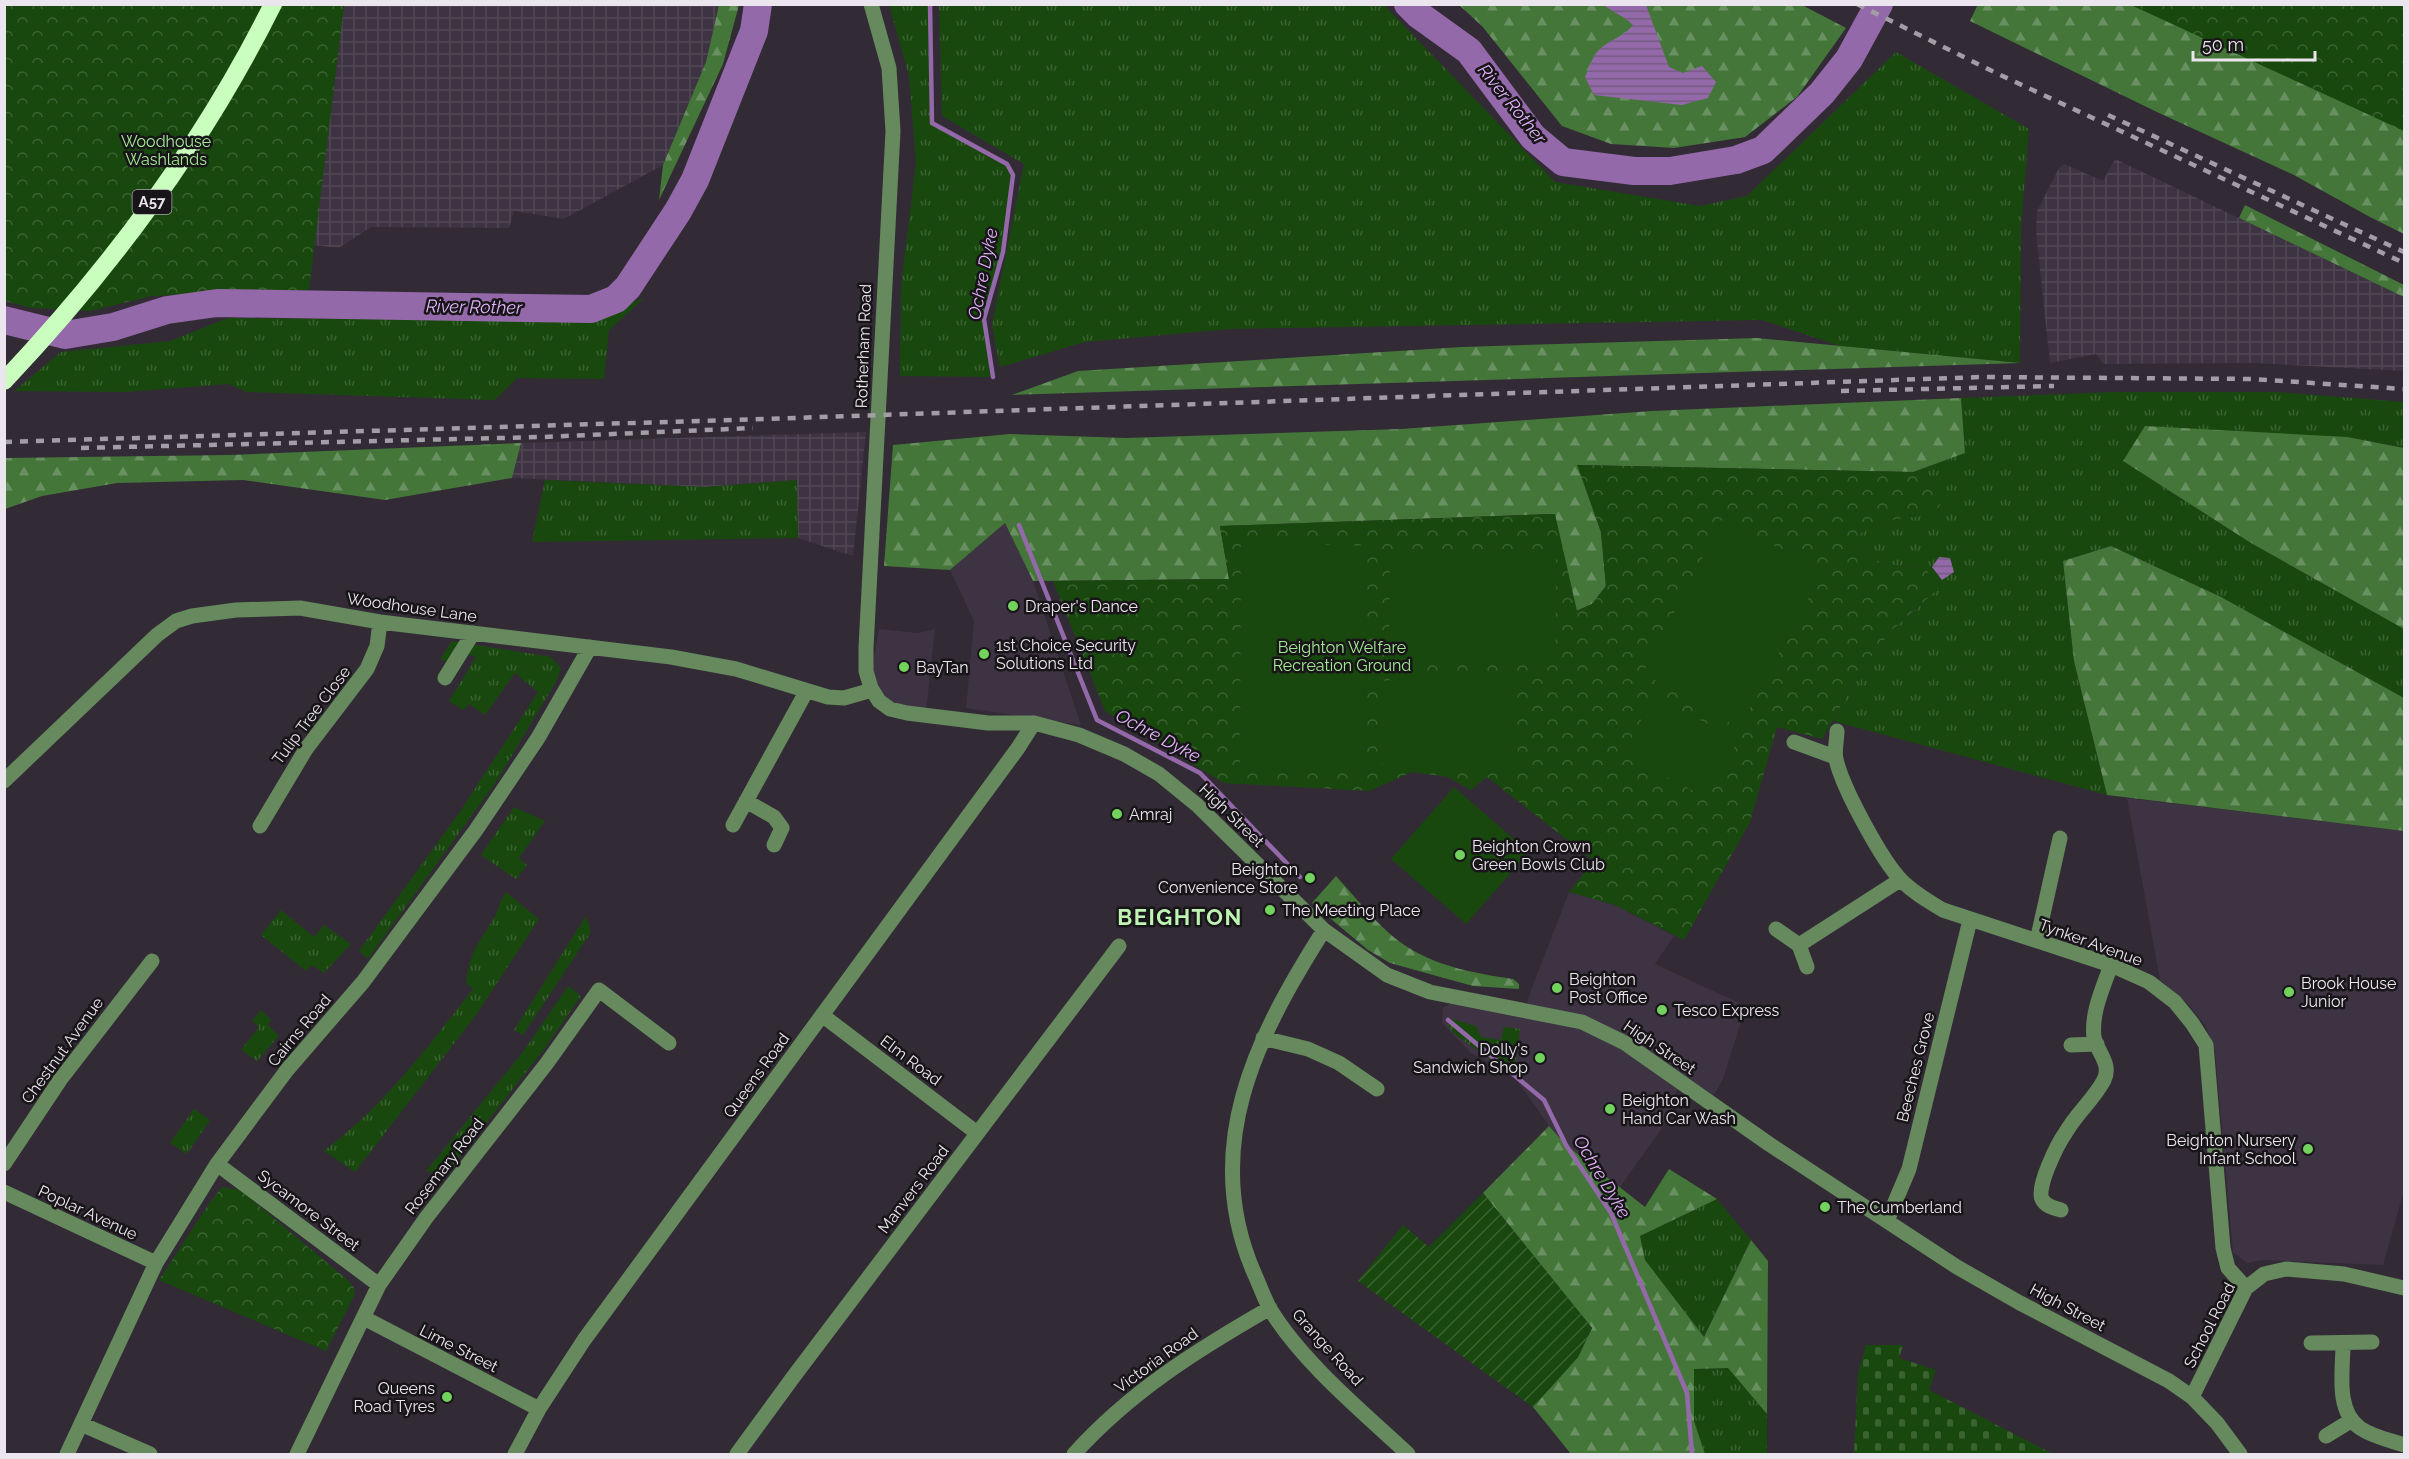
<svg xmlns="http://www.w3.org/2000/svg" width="2409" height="1459" viewBox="0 0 2409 1459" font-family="Raleway,sans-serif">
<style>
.built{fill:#3d3342}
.industrial{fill:url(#industrial-grid)}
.grass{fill:url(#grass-tufts)}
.forest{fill:url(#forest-firs)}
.cemetery{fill:url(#cemetery-stones)}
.park{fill:url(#park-crowns)}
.garden{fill:url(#garden-furrows)}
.pitch{fill:#19480e}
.water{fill:url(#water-rules)}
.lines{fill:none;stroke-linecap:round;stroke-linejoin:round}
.stream{stroke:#9469a9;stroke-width:4.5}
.river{stroke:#9469a9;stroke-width:28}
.minor{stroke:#66895e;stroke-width:15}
.highway{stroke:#cafebf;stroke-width:18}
.rail{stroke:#a39da5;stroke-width:4.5;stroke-dasharray:8 8;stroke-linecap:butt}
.poi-dot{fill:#72d25d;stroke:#181519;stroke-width:2}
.labels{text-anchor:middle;stroke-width:5;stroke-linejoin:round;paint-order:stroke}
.shield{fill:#181519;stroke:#aca7ad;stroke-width:1.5}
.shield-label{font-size:15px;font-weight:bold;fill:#ebe6ed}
.park-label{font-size:16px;fill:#a3ea94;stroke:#181519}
.street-label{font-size:16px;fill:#ebe6ed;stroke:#181519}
.poi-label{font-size:16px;fill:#ebe6ed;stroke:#181519;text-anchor:start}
.water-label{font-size:18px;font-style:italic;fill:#e0b2f8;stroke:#181519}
.district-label{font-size:22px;font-weight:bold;letter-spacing:1.5px;fill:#bef3b3;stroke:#181519}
</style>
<defs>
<pattern id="industrial-grid" width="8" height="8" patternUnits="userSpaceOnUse" patternTransform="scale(1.5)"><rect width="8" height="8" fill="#3d3342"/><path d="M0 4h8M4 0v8" fill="none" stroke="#504754"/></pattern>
<pattern id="grass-tufts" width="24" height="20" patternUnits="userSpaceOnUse" patternTransform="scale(1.5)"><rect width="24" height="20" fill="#19480e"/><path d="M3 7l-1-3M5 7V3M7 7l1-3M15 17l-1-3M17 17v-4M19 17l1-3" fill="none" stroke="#3b6231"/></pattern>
<pattern id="forest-firs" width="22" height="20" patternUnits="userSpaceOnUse" patternTransform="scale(1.5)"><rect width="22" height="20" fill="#447639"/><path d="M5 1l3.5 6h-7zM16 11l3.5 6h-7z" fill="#689060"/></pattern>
<pattern id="cemetery-stones" width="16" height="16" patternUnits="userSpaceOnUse" patternTransform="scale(1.5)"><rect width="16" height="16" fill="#19480e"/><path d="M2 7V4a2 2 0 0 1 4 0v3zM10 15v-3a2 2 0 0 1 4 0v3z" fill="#3b6231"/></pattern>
<pattern id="park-crowns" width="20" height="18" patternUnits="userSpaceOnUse" patternTransform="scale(1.5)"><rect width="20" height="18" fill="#19480e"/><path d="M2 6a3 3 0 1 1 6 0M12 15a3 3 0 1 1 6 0" fill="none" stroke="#3b6231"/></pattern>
<pattern id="garden-furrows" width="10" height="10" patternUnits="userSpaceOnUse" patternTransform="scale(1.5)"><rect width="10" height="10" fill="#19480e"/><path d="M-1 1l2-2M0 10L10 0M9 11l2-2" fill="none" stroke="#3b6231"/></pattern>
<pattern id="water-rules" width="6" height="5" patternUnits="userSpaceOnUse" patternTransform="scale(1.5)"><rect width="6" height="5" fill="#9469a9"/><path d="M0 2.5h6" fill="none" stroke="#755b82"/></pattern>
</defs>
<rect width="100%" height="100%" fill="#322b35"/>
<path class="built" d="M1005 523 1033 581 1081 725 966 708 974 621 950 570Z
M879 629 918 633 935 629 926 712 892 705 880 693 872 668Z
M2127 798 2404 831V1190L2383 1265 2262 1260 2247 1263 2233 1252 2215 1052 2206 1026 2187 1003 2160 980Z
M1569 892 1615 905 1674 936 1655 964 1746 1006 1723 1079 1710 1103 1679 1082 1667 1121 1620 1187 1566 1145 1549 1126 1514 1076 1471 1053 1442 1023 1443 1008 1451 1003 1524 1015 1530 993Z"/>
<path class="industrial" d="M344 5H719L706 62 663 165 564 219 514 211 509 228 371 227 339 248 314 245Z
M2115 159 2404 297V371L2253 363 2103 364 2096 354 2050 363 2036 232 2037 211 2059 168 2064 164 2103 181Z
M866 432 853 556 798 538 796 480 705 487 512 478 521 443Z"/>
<path class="grass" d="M889 5H930L932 123 1007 164 1013 175 1003 252 984 319 993 377 900 376 901 286 916 162 909 76Z
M939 5H1384L1555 182 1700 206 1747 196 1896 52 2029 129 2021 226 2020 363 1840 346 1762 320 1230 329 1085 342 1000 367 992 325 1024 164 942 116Z
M644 298 609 330 604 379 517 378 495 400 246 392 229 384 125 392 14 391 61 352 170 341 228 318 587 320Z
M2115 392H2276L2404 402V448L2347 437 2123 461 2251 543 2404 629V698L2221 597 2111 546 2063 561 2074 661 2107 795 1833 721 1866 663 1893 629 1922 604 1925 567C1899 566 1877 567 1859 547V534L1872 525 1896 519 1935 486 1913 472 1965 453 1961 398Z
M545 480 705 487 797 480 798 538 532 542Z
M452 641 551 657 561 668 557 680 496 782 368 959 359 951 459 813 538 692 515 673 485 715 469 704 463 710 449 701 476 657 465 653 458 666 440 659Z
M514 807 545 821 519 858 527 865 516 879 481 855Z
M506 892 539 919 476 1015 355 1172 324 1151C385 1105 427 1048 473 989L466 983C471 949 477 946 494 918 499 909 500 901 506 892Z
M281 910 314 937 324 925 351 944 324 973 312 965 306 971 261 935Z
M586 916 591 932 523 1035 514 1030Z
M568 986 581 996 545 1048 448 1172 437 1174 426 1171 523 1052Z
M261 1010 271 1020 268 1025 279 1036 257 1061 241 1050 259 1027 252 1021Z
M1452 1019 1476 1026 1481 1037 1501 1040 1504 1027 1520 1029 1514 1076 1453 1033 1447 1024Z
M194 1109 210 1120 187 1154 170 1143Z
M1717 1199 1751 1240 1704 1337 1645 1260 1640 1236Z
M1728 1368 1767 1414V1454H1705L1694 1421V1369Z"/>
<path class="forest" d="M1978 4 2343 5 2404 41V234L2370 217 2292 174 2159 113 1970 21Z
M719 5H739L723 64 659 200 663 165 706 62Z
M1459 5H1802L1846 28 1797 97 1745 137 1674 148 1611 144 1562 126 1482 26Z
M2245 205 2404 285V297L2239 218Z
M1757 338 2020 363 1012 395 1078 371 1462 347Z
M1961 398 1965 453 1913 472 1578 465 1601 532 1606 586 1592 604 1576 611 1554 514 1220 526 1229 579 1033 581 1005 523 950 570 884 566 893 445 1010 434 1126 438 1401 429 1652 411Z
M2145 426 2347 437 2404 448V629L2251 543 2123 461Z
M521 443 512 478 385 500 243 480 117 483 42 496 5 509V458L230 455Z
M2111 546 2221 597 2404 698V831L2107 795 2074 661 2063 561Z
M1336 876C1356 898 1376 924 1400 942 1433 966 1473 973 1513 979L1519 984V989L1473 986 1390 963 1368 950 1312 903Z
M1549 1126 1566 1145 1645 1207 1669 1169 1717 1199 1640 1236 1645 1260 1704 1337 1751 1240 1768 1261 1767 1414 1728 1368 1694 1369V1421L1705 1454H1571L1533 1407 1578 1357 1592 1328 1483 1193Z"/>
<path class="cemetery" d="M1866 1345H1903L1899 1358 1936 1370 1929 1390 2053 1454H1854L1858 1373Z"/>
<path class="park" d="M4 5H344L309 290 152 296 90 311 31 308 5 301Z
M2131 5H2404V131Z
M1577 465 1913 472 1935 486 1942 501 1934 515C1907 518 1881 518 1859 534V547C1877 567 1899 566 1925 567L1938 589 1893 629 1866 663 1822 739 1777 727 1750 822 1684 940 1615 905 1569 892 1594 861 1487 777 1471 790 1448 777 1412 772 1369 791 1224 783 1105 711 1053 581 1229 579 1220 526 1555 514 1577 611 1592 604 1606 586 1601 532Z
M222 1187 240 1190 349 1281 354 1288 355 1294 326 1351 159 1280 210 1202Z"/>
<path class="garden" d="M1483 1193 1592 1328 1578 1357 1533 1407 1358 1281 1403 1225 1429 1247Z"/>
<path class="pitch" d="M1723 518 1822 572 1739 728 1643 673Z
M1241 541 1366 546 1365 771 1240 768Z
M1390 553 1556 554 1555 665 1389 664Z
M1515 674 1518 766 1383 770 1378 681Z
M1654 696 1738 740 1707 798 1623 754Z
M1454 787 1529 852 1466 924 1391 859Z"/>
<path class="water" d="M1646 5 1669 67 1683 73 1702 66 1716 82 1708 98 1682 105 1594 95 1585 77C1589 69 1592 57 1598 51 1608 40 1624 37 1633 25 1624 16 1614 13 1604 5Z
M1939 557 1950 558 1954 572 1942 580 1932 567Z"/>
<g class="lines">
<path class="stream" d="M930 4 932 123 1007 164 1013 175 1003 252 984 319 993 377
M1019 525 1097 720 1200 773 1300 877
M1448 1020 1544 1100 1566 1145 1611 1213 1687 1393 1692 1454"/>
<path class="river" d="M1408 4 1419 15 1469 51 1533 137 1563 162 1634 171H1670L1736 160 1763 150 1822 93 1849 59 1879 4
M4 320 65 335 113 327 167 310 217 303 591 309 616 299 628 287 678 211 695 180 754 31 758 4"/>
<path class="minor" d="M871 4 889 68 893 131 866 648V671L871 688 879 701 890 709 907 713 988 723H1034L1079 735 1124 754 1159 774 1197 805 1324 930 1387 975 1430 992 1582 1022 1625 1043 1769 1144 1957 1267 2020 1303 2169 1381 2192 1397 2217 1423 2240 1454
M445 678 473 633
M1837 731C1837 740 1834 751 1836 759 1842 787 1882 861 1902 881 1914 893 1928 901 1943 910L2111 965 2149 982 2175 1002 2192 1023 2206 1045 2223 1248 2228 1268 2246 1288
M1794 742 1835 757
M4 781 157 635 176 621 192 616 236 610 300 608 380 622 671 657 736 669 828 697 844 698 872 690
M746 801 774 817 782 828 774 845
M733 825 806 692
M260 826 306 749 367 669 377 646 380 622
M1776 929 1799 945 1900 880
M1324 930C1256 1037 1199 1149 1255 1275 1260 1286 1264 1298 1270 1309 1302 1362 1363 1412 1408 1454
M2037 941 2060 838
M1799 945 1807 967
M822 1015 977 1133
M1263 1038 1308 1049 1339 1063 1377 1089
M2071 1045 2097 1044
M4 1164 60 1080 152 961
M217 1164 379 1285
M4 1192 156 1263
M2061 1210C2054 1208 2045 1206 2042 1199 2036 1187 2058 1143 2066 1132 2077 1113 2094 1099 2104 1080 2112 1064 2097 1052 2094 1037 2091 1013 2103 988 2111 965
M1887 1221 1909 1169 1970 920
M364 1318 539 1409
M2311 1343 2372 1342
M2343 1344C2343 1371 2335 1410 2360 1428 2373 1437 2390 1440 2404 1445
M2192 1397 2246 1288 2264 1274 2286 1269 2344 1274 2404 1288
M81 1424 150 1454
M2326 1436 2352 1420
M67 1454 156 1263 217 1164 287 1070 363 982 476 830 538 738 590 647
M297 1454 379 1285 426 1218 547 1063 599 990 669 1043
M515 1454 539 1409 584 1340 1018 748 1034 723
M737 1454 794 1376 1119 946
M1074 1454C1131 1391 1197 1350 1270 1308"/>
<path class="highway" d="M4 381C110 269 204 143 273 4"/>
<path class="rail" d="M1857 4 1994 72 2404 263
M2108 115 2404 252
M1841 391 2054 386
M4 442 764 419 1982 377 2252 379 2404 389
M81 448 542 437 753 428"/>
</g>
<g class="poi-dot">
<circle cx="1013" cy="606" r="6"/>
<circle cx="984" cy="654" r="6"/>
<circle cx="904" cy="667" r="6"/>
<circle cx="1117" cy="814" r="6"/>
<circle cx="1460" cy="855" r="6"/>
<circle cx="1310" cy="878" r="6"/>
<circle cx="1270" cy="910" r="6"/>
<circle cx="1557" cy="988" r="6"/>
<circle cx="2289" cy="992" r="6"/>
<circle cx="1662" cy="1010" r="6"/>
<circle cx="1540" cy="1058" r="6"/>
<circle cx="1610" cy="1109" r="6"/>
<circle cx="2308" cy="1149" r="6"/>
<circle cx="1825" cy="1207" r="6"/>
<circle cx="447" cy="1397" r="6"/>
</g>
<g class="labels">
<rect class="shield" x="132.5" y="190" width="39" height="24" rx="4.5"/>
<g class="shield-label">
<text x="152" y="207">A57</text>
</g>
<g class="park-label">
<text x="166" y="147">Woodhouse<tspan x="166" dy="18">Washlands</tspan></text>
<text x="1342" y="653">Beighton Welfare<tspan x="1342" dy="18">Recreation Ground</tspan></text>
</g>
<g class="street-label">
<text transform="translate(863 346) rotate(-88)" y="6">Rotherham Road</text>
<text transform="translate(412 607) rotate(8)" y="6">Woodhouse Lane</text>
<text transform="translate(311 715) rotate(-53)" y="6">Tulip Tree Close</text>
<text transform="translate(1232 815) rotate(44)" y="6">High Street</text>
<text transform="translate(2091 942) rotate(20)" y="6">Tynker Avenue</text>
<text transform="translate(299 1030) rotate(-50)" y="6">Cairns Road</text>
<text transform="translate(1660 1047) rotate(34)" y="6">High Street</text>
<text transform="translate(62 1050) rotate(-54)" y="6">Chestnut Avenue</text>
<text transform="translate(911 1060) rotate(37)" y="6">Elm Road</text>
<text transform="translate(1915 1067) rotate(-76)" y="6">Beeches Grove</text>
<text transform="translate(756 1075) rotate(-54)" y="6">Queens Road</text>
<text transform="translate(444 1166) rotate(-52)" y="6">Rosemary Road</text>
<text transform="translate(913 1189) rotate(-53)" y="6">Manvers Road</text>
<text transform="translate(309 1210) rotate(37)" y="6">Sycamore Street</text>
<text transform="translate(88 1212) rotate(25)" y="6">Poplar Avenue</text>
<text transform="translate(2068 1307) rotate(28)" y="6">High Street</text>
<text transform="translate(2209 1325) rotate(-63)" y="6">School Road</text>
<text transform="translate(1328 1347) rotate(48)" y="6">Grange Road</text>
<text transform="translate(459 1348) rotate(27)" y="6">Lime Street</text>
<text transform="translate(1156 1360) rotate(-36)" y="6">Victoria Road</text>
</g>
<g class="poi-label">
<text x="1025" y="612">Draper's Dance</text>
<text x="996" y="651">1st Choice Security<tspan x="996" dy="18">Solutions Ltd</tspan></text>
<text x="916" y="673">BayTan</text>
<text x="1129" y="820">Amraj</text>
<text x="1472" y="852">Beighton Crown<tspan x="1472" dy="18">Green Bowls Club</tspan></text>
<text x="1298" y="875" text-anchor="end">Beighton<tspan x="1298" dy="18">Convenience Store</tspan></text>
<text x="1282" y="916">The Meeting Place</text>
<text x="1569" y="985">Beighton<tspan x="1569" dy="18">Post Office</tspan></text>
<text x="2301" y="989">Brook House<tspan x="2301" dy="18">Junior</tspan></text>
<text x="1674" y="1016">Tesco Express</text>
<text x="1528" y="1055" text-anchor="end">Dolly's<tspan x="1528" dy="18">Sandwich Shop</tspan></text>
<text x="1622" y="1106">Beighton<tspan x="1622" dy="18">Hand Car Wash</tspan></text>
<text x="2296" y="1146" text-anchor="end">Beighton Nursery<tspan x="2296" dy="18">Infant School</tspan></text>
<text x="1837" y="1213">The Cumberland</text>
<text x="435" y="1394" text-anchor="end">Queens<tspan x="435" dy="18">Road Tyres</tspan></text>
</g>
<g class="water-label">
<text transform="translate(1512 104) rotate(51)" y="6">River Rother</text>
<text transform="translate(983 274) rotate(-79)" y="6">Ochre Dyke</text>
<text transform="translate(474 307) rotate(1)" y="6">River Rother</text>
<text transform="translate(1158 736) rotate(28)" y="6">Ochre Dyke</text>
<text transform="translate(1602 1177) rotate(59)" y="6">Ochre Dyke</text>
</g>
<g class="district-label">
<text x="1180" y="925">BEIGHTON</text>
</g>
</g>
<rect width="2409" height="1459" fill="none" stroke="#ebe6ed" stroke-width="12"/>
<path d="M2193 51v9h122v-9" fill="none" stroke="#ebe6ed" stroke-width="3"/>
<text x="2202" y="51" font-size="18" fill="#ebe6ed" stroke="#181519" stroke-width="4.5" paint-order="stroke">50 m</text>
</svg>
